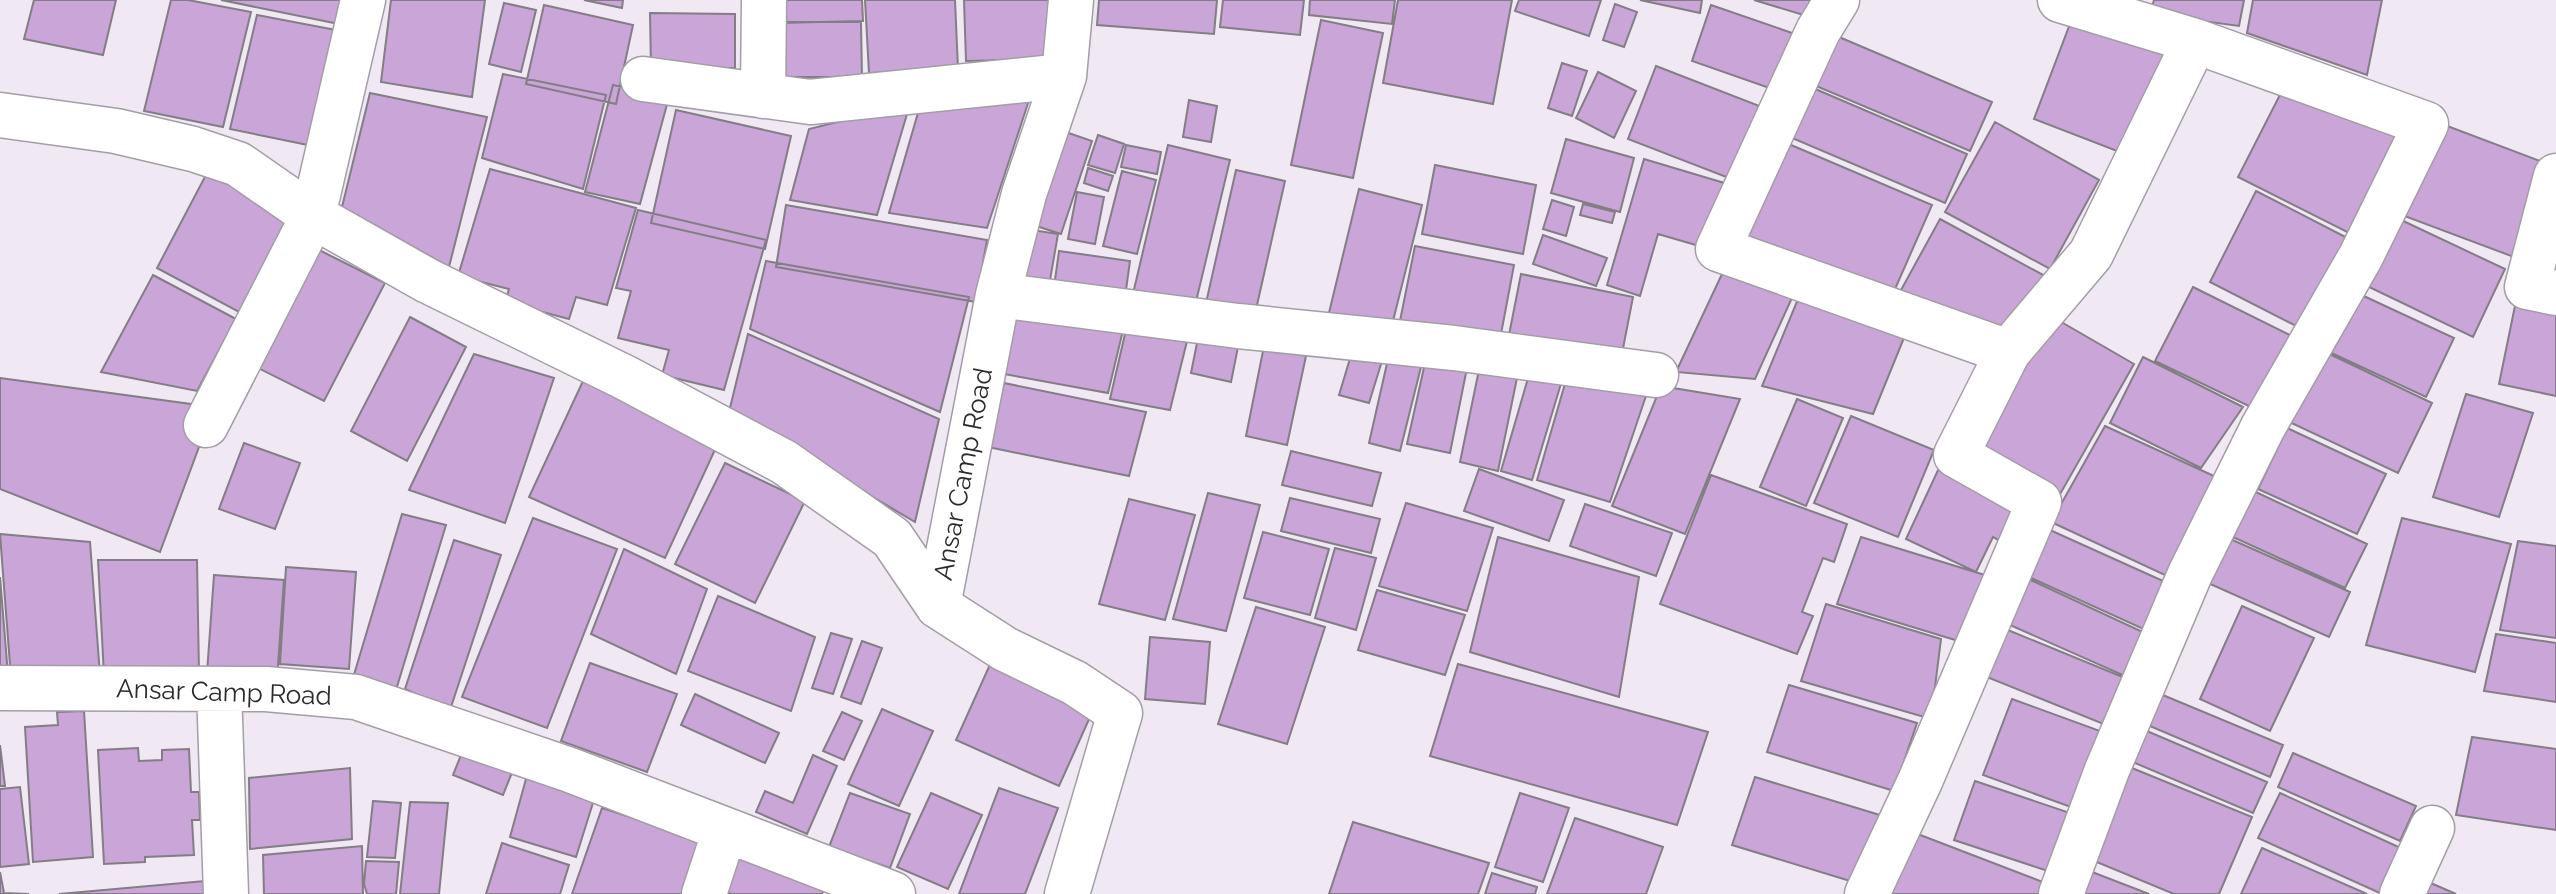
<svg xmlns="http://www.w3.org/2000/svg" width="2556" height="894" viewBox="0 0 2556 894" font-family="Raleway,sans-serif">
<style>
.building{fill:#caa5d8;stroke:#837d86;stroke-width:2}
.lines{fill:none;stroke-linecap:round;stroke-linejoin:round}
.minor-casing{stroke:#a49da7;stroke-width:47}
.minor{stroke:#fff;stroke-width:44}
.labels{text-anchor:middle;stroke-width:6;stroke-linejoin:round;paint-order:stroke}
.street-label{font-size:26px;fill:#2d2a2e;stroke:#fff}
</style>
<rect width="100%" height="100%" fill="#f0e8f3"/>
<path class="building" d="M34 0H116L103 55 24 39Z
M171 0H188L251 12 223 127 144 111Z
M221 0H345L339 24Z
M391 0H485L472 97 381 82Z
M584 0H623L622 8Z
M778 0H862L863 21 779 23Z
M865 0H955L958 69 869 73Z
M964 0H1055L1057 59 966 61Z
M1099 0H1217L1214 34 1097 25Z
M1223 0H1304L1300 35 1220 27Z
M1310 0H1395L1392 24 1309 15Z
M1398 0H1512L1493 104 1383 83Z
M1519 0H1601L1589 36 1515 11Z
M1640 0H1702L1700 13Z
M1754 0H1826L1820 20Z
M2154 0H2244L2239 26 2150 14Z
M2253 0H2382L2367 75 2247 33Z
M504 3 536 10 521 72 489 64Z
M1615 4 1637 12 1624 47 1603 40Z
M544 5 633 25 616 104 526 84Z
M1711 5 1798 35 1778 91 1692 61Z
M2076 8 2173 45 2130 156 2034 119Z
M650 13 735 14V68H651Z
M257 15 336 30 308 145 230 129Z
M1321 20 1383 33 1353 178 1291 165Z
M777 22H861L862 77H777Z
M1832 34 1992 102 1970 151 1809 83Z
M1562 63 1587 71 1572 116 1548 108Z
M1656 66 1762 107 1734 180 1628 139Z
M1598 72 1636 91 1614 138 1576 118Z
M503 74 606 95 583 189 482 158Z
M2286 83 2412 132 2359 238 2238 177Z
M613 85 669 97 640 204 585 192Z
M1806 85 1967 154 1945 203 1785 135Z
M1033 88 987 228 889 213 922 99Z
M370 93 487 117 449 267 342 207Z
M1189 100 1217 106 1211 142 1183 137Z
M910 104 877 215 790 200 809 129Z
M676 110 791 136 765 249 651 223Z
M2434 121 2548 164 2514 257 2399 214Z
M1995 122 2099 180 2050 269 1945 212Z
M1060 130 1092 141 1061 234 1030 224Z
M1098 135 1124 144 1115 173 1088 165Z
M1566 139 1634 158 1620 212 1551 193Z
M1784 142 1932 205 1888 305 1741 241Z
M1126 145 1161 152 1157 174 1121 167Z
M1168 145 1230 160 1193 314 1132 298Z
M1644 159 1731 185 1713 250 1658 234 1640 296 1607 285Z
M1435 165 1536 185 1523 254 1422 234Z
M1088 168 1113 176 1108 191 1084 183Z
M490 169 636 208 607 305 576 297 569 319 505 302 509 289 458 276Z
M1236 170 1285 181 1255 314 1206 303Z
M208 171 292 215 239 312 157 268Z
M1122 171 1156 180 1137 254 1103 246Z
M1359 189 1422 205 1389 337 1327 321Z
M2256 191 2357 243 2310 333 2210 282Z
M1077 192 1104 197 1095 244 1068 239Z
M1552 200 1574 207 1566 236 1543 229Z
M1583 204 1615 212 1612 223 1580 215Z
M786 205 987 240 976 302 776 267Z
M638 210 766 240 724 390 662 375 669 350 618 338 631 291 616 288Z
M1940 219 2045 276 2006 347 1901 290Z
M2399 219 2505 269 2473 337 2367 286Z
M1026 229 1058 234 1049 286 1017 281Z
M1543 235 1607 258 1596 286 1533 264Z
M311 246 385 283 324 401 250 364Z
M1415 246 1514 265 1498 350 1398 331Z
M1059 251 1130 261 1125 297 1054 287Z
M1729 259 1796 289 1755 379 1676 372Z
M766 261 969 297 940 412 750 329Z
M1521 274 1633 297 1620 364 1508 340Z
M153 275 236 319 197 391 101 372Z
M1803 287 1908 328 1873 414 1762 386Z
M2193 287 2298 339 2257 410 2155 361Z
M2353 291 2454 338 2426 397 2325 350Z
M2517 296 2556 304V396L2499 384Z
M1009 304 1124 326 1108 393 993 372Z
M2044 312 2134 364 2059 496 1970 444Z
M410 317 466 347 407 461 351 431Z
M1128 321 1189 333 1170 410 1110 399Z
M1199 333 1239 342 1231 382 1191 373Z
M748 334 939 419 915 522 729 412Z
M1264 346 1306 356 1287 445 1246 436Z
M2317 348 2432 403 2398 473 2283 419Z
M1352 352 1382 361 1369 403 1339 395Z
M474 354 554 378 505 523 409 490Z
M1427 354 1468 363 1450 453 1407 444Z
M2143 357 2243 407 2201 468 2110 423Z
M1388 359 1421 367 1400 451 1369 443Z
M1480 365 1518 373 1498 471 1460 462Z
M1531 368 1563 377 1532 480 1501 471Z
M1569 370 1647 393 1610 502 1537 480Z
M0 378 191 404 209 420 160 552 0 489Z
M583 381 719 441 665 558 529 497Z
M1004 383 1146 412 1129 476 988 447Z
M1661 386 1740 399 1685 534 1612 506Z
M2466 394 2533 413 2499 517 2433 497Z
M1797 399 1843 418 1806 506 1760 487Z
M1851 416 1934 450 1898 537 1814 503Z
M2105 426 2214 476 2167 576 2051 522Z
M2287 428 2386 474 2357 534 2258 489Z
M244 443 300 463 275 529 219 509Z
M1291 451 1381 473 1372 506 1282 485Z
M725 463 805 501 755 603 675 564Z
M1939 468 2022 505 2003 543 1993 537 1976 572 1906 539Z
M1479 469 1564 500 1549 541 1464 511Z
M1711 475 1847 524 1834 562 1823 558 1802 612 1813 616 1797 654 1660 604Z
M2243 486 2367 544 2345 588 2222 532Z
M1208 493 1260 505 1226 631 1173 619Z
M1290 498 1380 519 1371 553 1281 531Z
M1129 499 1195 515 1165 620 1099 604Z
M1406 503 1493 528 1467 611 1379 586Z
M1585 504 1672 533 1656 576 1570 546Z
M402 514 446 525 396 690 353 678Z
M533 518 617 549 547 728 462 697Z
M2402 518 2511 544 2475 672 2366 645Z
M2041 526 2172 585 2150 632 2020 573Z
M1263 532 1329 549 1310 615 1244 598Z
M0 534 90 542 100 675 11 678Z
M2219 534 2350 592 2329 637 2199 579Z
M1498 537 1639 577 1619 697 1470 652Z
M1861 537 1988 576 1965 643 1837 604Z
M454 540 501 555 450 710 405 689Z
M2518 541 2556 546V638L2500 630Z
M1335 548 1376 558 1356 630 1315 618Z
M624 549 707 589 676 674 591 634Z
M98 560H197L199 674 104 676Z
M286 567 356 572 349 669 280 664Z
M214 575 284 580 277 679 207 673Z
M2022 576 2147 634 2127 677 2001 621Z
M0 577 8 675 0 676Z
M1377 590 1465 615 1445 675 1358 650Z
M718 596 815 637 791 711 688 671Z
M1826 604 1941 639 1931 719 1801 681Z
M2242 606 2314 638 2270 731 2200 699Z
M1256 607 1325 627 1287 744 1218 724Z
M1998 626 2130 680 2111 727 1977 673Z
M831 633 852 639 833 694 812 688Z
M2496 634 2556 643V702L2484 691Z
M1150 637 1210 642 1205 704 1145 699Z
M862 641 882 648 861 704 841 697Z
M992 660 1095 706 1059 786 956 740Z
M590 663 677 694 647 772 561 741Z
M1458 664 1708 732 1677 825 1430 756Z
M1789 685 1917 723 1894 791 1767 752Z
M2158 693 2283 745 2270 777 2145 724Z
M695 694 779 733 765 763 681 725Z
M2012 699 2111 735 2082 811 1983 775Z
M882 709 933 731 899 806 848 784Z
M84 711 93 857 33 862 25 727 58 725 57 712Z
M842 712 862 721 844 760 823 751Z
M2142 729 2267 782 2253 813 2128 760Z
M2472 737 2556 749V830L2456 815Z
M0 745 5 786H0Z
M138 748 139 761 162 760V750L189 749 191 792H199L200 820H192L194 855 145 857V862L104 864 98 750Z
M463 750 513 770 503 795 453 775Z
M2293 753 2416 806 2400 841 2278 787Z
M813 755 837 766 807 834 756 812 765 791 793 803Z
M2127 766 2252 817 2219 894H2174L2087 858Z
M350 768 352 839 250 849 249 778Z
M529 768 597 790 576 857 510 837Z
M1755 777 1883 816 1860 884 1732 845Z
M1975 781 2079 816 2057 874 1954 840Z
M20 787 29 864 0 867V789Z
M999 788 1058 808 1025 894H959Z
M850 793 910 814 890 868 829 847Z
M931 793 982 815 948 889 897 867Z
M1520 793 1569 808 1543 882 1495 867Z
M2280 793 2403 849 2382 894 2258 838Z
M373 801 401 803 395 858 367 857Z
M410 802 448 803 439 894H400Z
M602 808 709 842 691 894H572Z
M1575 818 1663 847 1646 894H1547Z
M1353 822 1489 863 1478 894H1329Z
M1902 828 2048 884 2044 894H1875Z
M502 843 569 865 560 894H486Z
M362 846 363 894H264L263 855Z
M2262 848 2367 894H2241Z
M733 855 826 884 822 894H732L721 891Z
M366 861 399 862 396 894H367L364 884Z
M0 872 4 893 29 894H0Z
M2092 872 2149 894H2082Z
M1492 873 1537 887 1535 894H1485Z
M227 879 228 894H59Z
M2426 881 2456 894H2420Z"/>
<g class="lines">
<defs>
<path id="minor" d="M1837 0 1818 31 1718 249 2008 352
M2060 0 2195 41 2426 124 2361 256 2263 427 2190 574 2107 770 2061 894
M643 79 810 102 1064 76
M763 96 764 0
M0 115 116 131 193 149 238 164 313 216 428 281 624 377 784 462 892 538 938 606
M2556 176 2527 287 2556 293
M998 295 1238 326 1454 348 1656 375
M206 425 313 216 363 0
M0 688 266 689 356 697 570 770 893 894
M219 689 226 894
M704 894 725 830
M1067 894 1120 713 1075 683 1005 649 938 606 998 295 1024 194 1064 76 1071 0
M1867 894 1920 781 2039 502 1956 455 2008 352 2091 254 2195 41
M2402 894 2432 828"/>
</defs>
<use href="#minor" class="minor-casing"/>
<use href="#minor" class="minor"/>
</g>
<g class="labels">
<g class="street-label">
<text transform="translate(963 474) rotate(-79)" y="9">Ansar Camp Road</text>
<text transform="translate(224 692) rotate(2)" y="9">Ansar Camp Road</text>
</g>
</g>
</svg>
